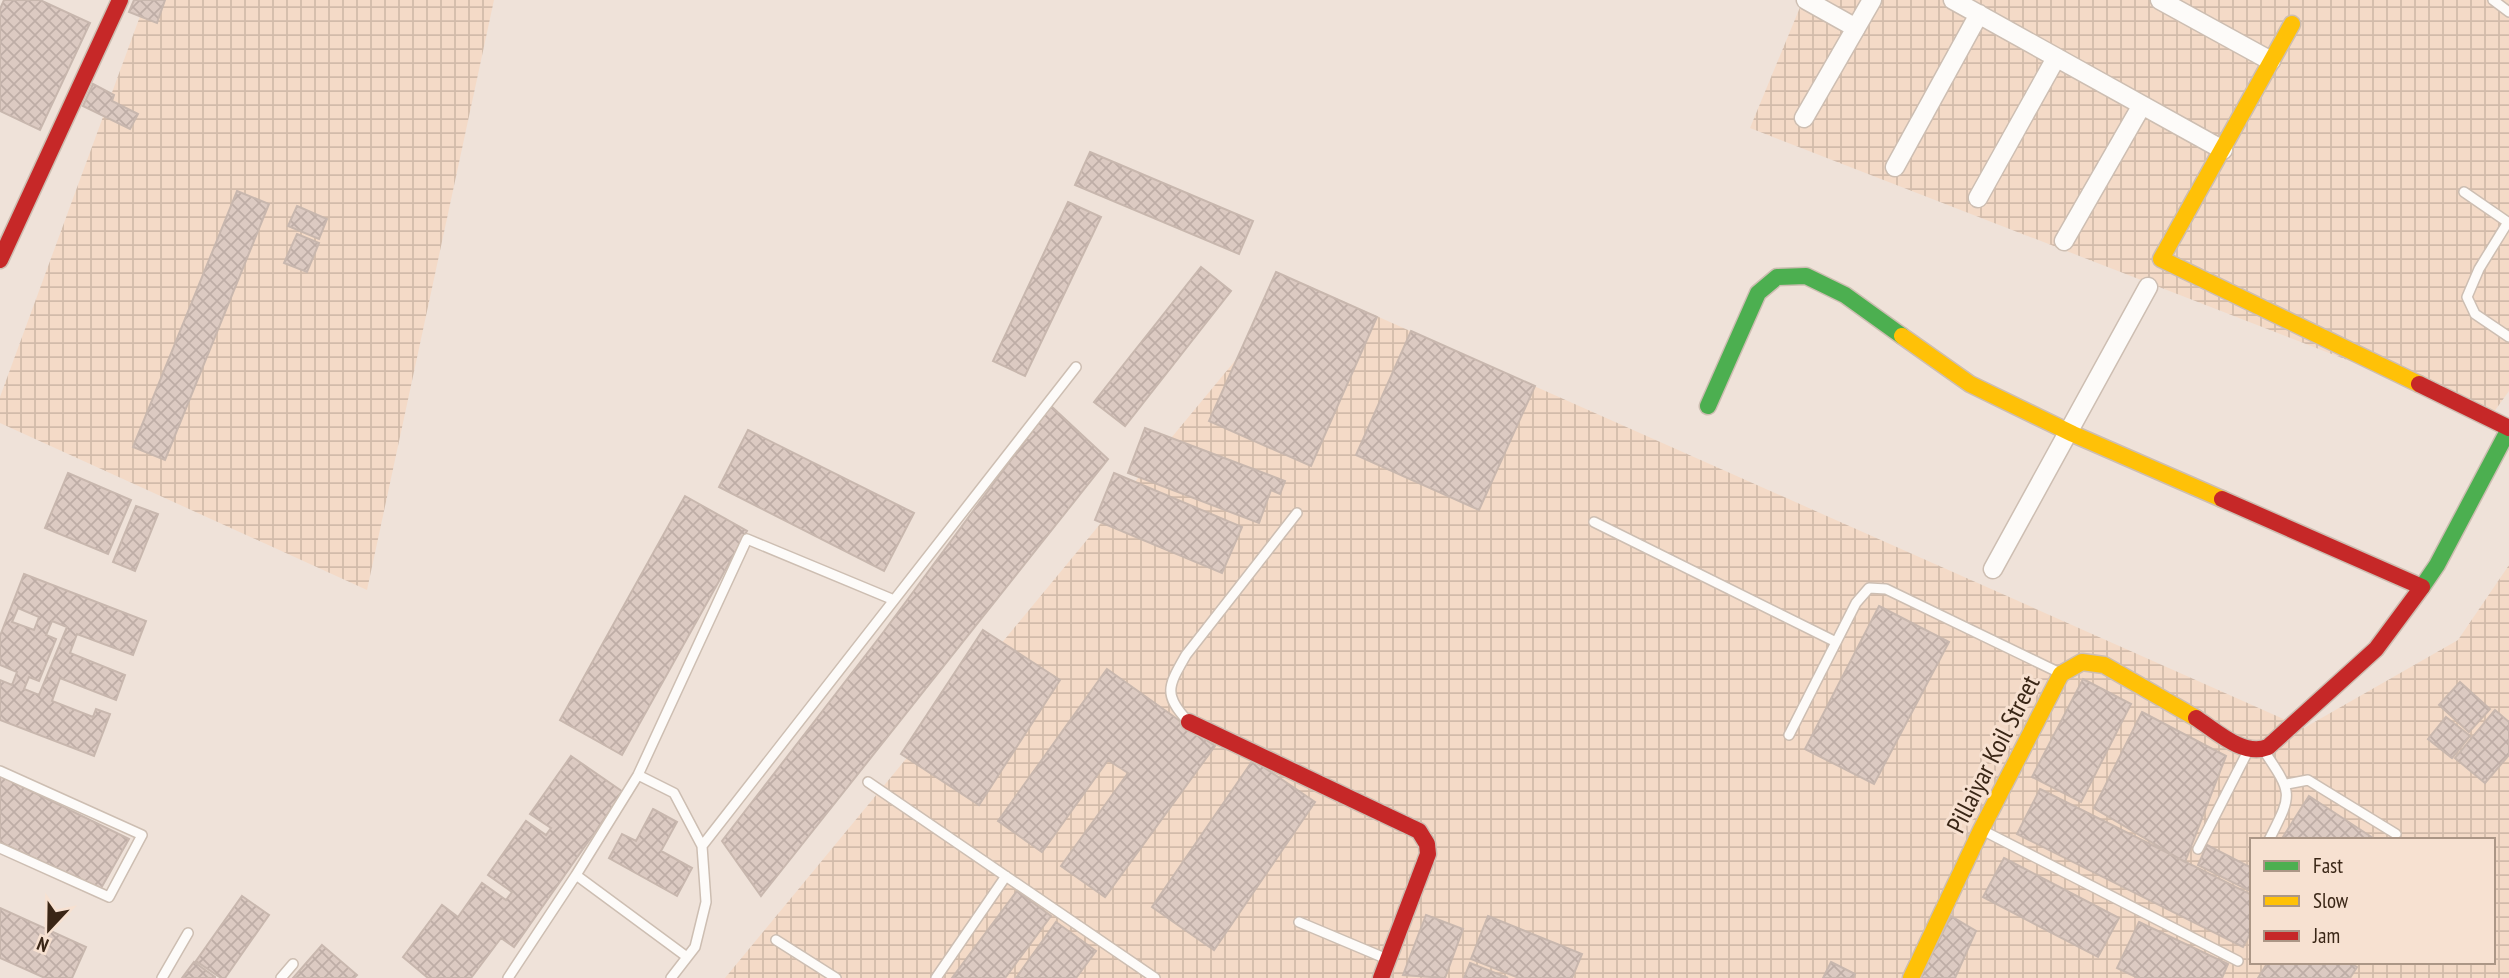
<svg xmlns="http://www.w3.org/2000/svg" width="2509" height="978" viewBox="0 0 2509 978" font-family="'PT Sans Narrow',sans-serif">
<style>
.industrial{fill:url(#industrial-grid);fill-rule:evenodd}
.building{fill:url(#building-cross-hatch);stroke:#c8b7ae;stroke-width:2;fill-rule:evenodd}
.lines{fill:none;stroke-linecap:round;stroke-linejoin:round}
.lane-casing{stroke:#cdbeb2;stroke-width:12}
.street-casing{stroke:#cdbeb2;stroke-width:21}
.fast-casing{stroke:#cdbeb2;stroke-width:19}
.slow-casing{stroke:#cdbeb2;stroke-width:19}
.jam-casing{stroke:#cdbeb2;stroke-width:19}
.lane{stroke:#fdfbf9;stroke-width:9}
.street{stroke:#fdfbf9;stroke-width:18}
.fast{stroke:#4caf50;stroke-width:16}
.slow{stroke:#ffc107;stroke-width:16}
.jam{stroke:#c62828;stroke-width:16}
.labels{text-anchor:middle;stroke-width:6;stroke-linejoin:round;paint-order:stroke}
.street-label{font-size:26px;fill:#3a2616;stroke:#f7e1d1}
</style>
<defs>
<pattern id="industrial-grid" width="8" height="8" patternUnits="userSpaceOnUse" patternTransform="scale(1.75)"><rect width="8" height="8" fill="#f4dac7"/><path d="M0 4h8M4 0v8" fill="none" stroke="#d2bbaa"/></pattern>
<pattern id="building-cross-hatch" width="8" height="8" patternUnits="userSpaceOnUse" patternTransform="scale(1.75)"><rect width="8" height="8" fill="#dccac2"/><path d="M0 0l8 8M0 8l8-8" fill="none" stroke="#beada6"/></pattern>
</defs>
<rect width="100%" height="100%" fill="#efe2d9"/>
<path class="industrial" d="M146 0H494L367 590 0 423V397Z
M1803 0H2509V391L2491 416 1750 128Z
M1300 282 2304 728 2458 640 2509 565V978H725ZM2252 840H2493V962H2252Z"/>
<path class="building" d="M4 0H40L90 23 40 130 0 111V9Z
M134 0H165L157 23 129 12Z
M93 84 114 95 112 101 138 114 130 129 83 106Z
M1090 152 1253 221 1239 254 1075 185Z
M237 191 269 204 165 460 133 447Z
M1068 202 1101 217 1025 376 993 361Z
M297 206 327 219 319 239 288 226Z
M297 234 319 243 307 272 284 263Z
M1201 267 1231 291 1125 426 1094 402Z
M1276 272 1377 317 1311 466 1209 421Z
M1411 331 1535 386 1479 510 1356 455Z
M1051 406 1108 459 761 896 722 841 882 634Z
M1145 428 1285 481 1280 494 1271 490 1259 523 1128 473Z
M748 430 914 513 884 571 719 487Z
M68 473 131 500 108 554 45 528Z
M1114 473 1242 527 1222 573 1095 520Z
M685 496 747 531 622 755 560 720Z
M136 506 158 514 135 571 113 562Z
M24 574 146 621 133 655 77 634 70 653 125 675 116 700 60 678 52 701 93 717 96 709 110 714 94 756 0 720V680L12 685 17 672 0 665V636ZM18 608 39 617 34 630 12 622ZM52 621 67 627 39 695 24 689 29 677 39 681 56 639 46 635Z
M1879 606 1949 642 1874 784 1805 749Z
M983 630 1060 680 979 805 901 754Z
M1107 669 1215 746 1105 897 1061 866 1128 773 1108 760 1042 852 998 821Z
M2083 679 2131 704 2081 802 2032 777Z
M2460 682 2490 709 2469 732 2439 705Z
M2495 710 2509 722V755L2485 783 2455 758Z
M2142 712 2226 756 2185 862 2094 808Z
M2446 717 2470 736 2452 758 2428 739Z
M571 756 623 792 514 947 501 938 471 978H428L403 957 442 905 458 917 482 883 506 900 512 892 488 875 526 821 546 835 551 828 530 814Z
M1253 760 1315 802 1214 950 1152 907Z
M0 776 129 839 100 890 0 842Z
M2040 789 2252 895V930L2243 947 2017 834Z
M2309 796 2376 840H2281Z
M653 809 677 822 661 851 692 868 677 896 609 858 622 834 636 841Z
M2207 845 2252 868V892L2198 865Z
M2004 858 2119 918 2098 957 1983 897Z
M1017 891 1051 916 1005 978H952Z
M242 896 269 915 225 978H221L196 961Z
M0 908 86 947 72 978H45L0 958Z
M1426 915 1463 929 1445 978 1403 975Z
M1488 916 1582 954 1572 978H1519L1471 959Z
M1951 916 1976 931 1955 978H1920Z
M1056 922 1096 951 1076 978H1016Z
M2139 922 2228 964 2222 978H2138L2117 968Z
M322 945 357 975 354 978H293Z
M194 962 215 977V978H182Z
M1831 962 1855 974 1853 978H1823Z
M2268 962H2348L2357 967 2350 978H2258Z
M1470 963 1508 978H1464Z"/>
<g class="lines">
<defs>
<path id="lane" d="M2493 0 2509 12
M2464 192 2509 223
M2508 222 2479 269 2467 297 2475 314 2509 337
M1594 522 1836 642
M1188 721C1162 694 1169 685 1186 655L1297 513
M1789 735 1856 603 1869 588 1886 589 2060 673
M2264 751C2294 795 2292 794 2269 840
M0 771 142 835 109 897 0 848
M638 775 674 793 702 846 706 902 695 947 671 978
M868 782 1155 978
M2287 784 2308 780 2396 834
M1982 830 2238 961
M702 846 1076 367
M2198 849 2248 751
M576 875 638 775 747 539 894 600
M1299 922 1387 959
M776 940 836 978
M162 978 188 933
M281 978 293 964
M508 978 576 875 687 957
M936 978 1006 876"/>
<path id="street" d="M1806 0 1856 28
M1953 0 2223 150
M2160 0 2271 61
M1804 118 1872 0
M1895 167 1979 14
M1978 198 2056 58
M2064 241 2142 105
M1993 569 2148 287"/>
<path id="fast" d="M1708 406 1758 293 1777 277 1806 276 1845 295 1902 336
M2422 587 2437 565 2509 429"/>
<path id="slow" d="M2292 24 2161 259 2419 384
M1902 336 1970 384 2073 434 2222 499
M1911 978 1981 830 2061 674 2082 662 2104 665 2196 718"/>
<path id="jam" d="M0 260 120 0
M2419 384 2509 428
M2222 499 2422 587
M2196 718C2216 731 2243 757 2268 747L2376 649 2422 587
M1189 722 1419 831 1427 844 1428 854 1381 978"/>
</defs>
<use href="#lane" class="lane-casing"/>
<use href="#street" class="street-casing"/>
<use href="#fast" class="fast-casing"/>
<use href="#slow" class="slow-casing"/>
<use href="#jam" class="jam-casing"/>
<use href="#lane" class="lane"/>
<use href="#street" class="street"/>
<use href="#fast" class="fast"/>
<use href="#slow" class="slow"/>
<use href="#jam" class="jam"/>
</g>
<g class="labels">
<g class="street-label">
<text transform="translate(1993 754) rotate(-63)" y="9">Pillaiyar Koil Street</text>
</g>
</g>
<rect x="2250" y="838" width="245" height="126" fill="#f7e1d1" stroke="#ab9686" stroke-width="2"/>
<rect x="2264" y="861" width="35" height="10" fill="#4caf50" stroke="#ab9686" stroke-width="2"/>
<text x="2313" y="873" font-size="21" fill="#3a2616">Fast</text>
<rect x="2264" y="896" width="35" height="10" fill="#ffc107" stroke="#ab9686" stroke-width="2"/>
<text x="2313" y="908" font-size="21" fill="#3a2616">Slow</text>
<rect x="2264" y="931" width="35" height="10" fill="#c62828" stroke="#ab9686" stroke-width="2"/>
<text x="2313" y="943" font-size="21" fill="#3a2616">Jam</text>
<g transform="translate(49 929) rotate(202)" stroke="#f7e1d1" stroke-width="5" paint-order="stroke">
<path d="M0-5L12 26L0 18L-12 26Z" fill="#3a2616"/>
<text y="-10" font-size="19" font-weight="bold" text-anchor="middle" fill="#3a2616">N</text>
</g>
</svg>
